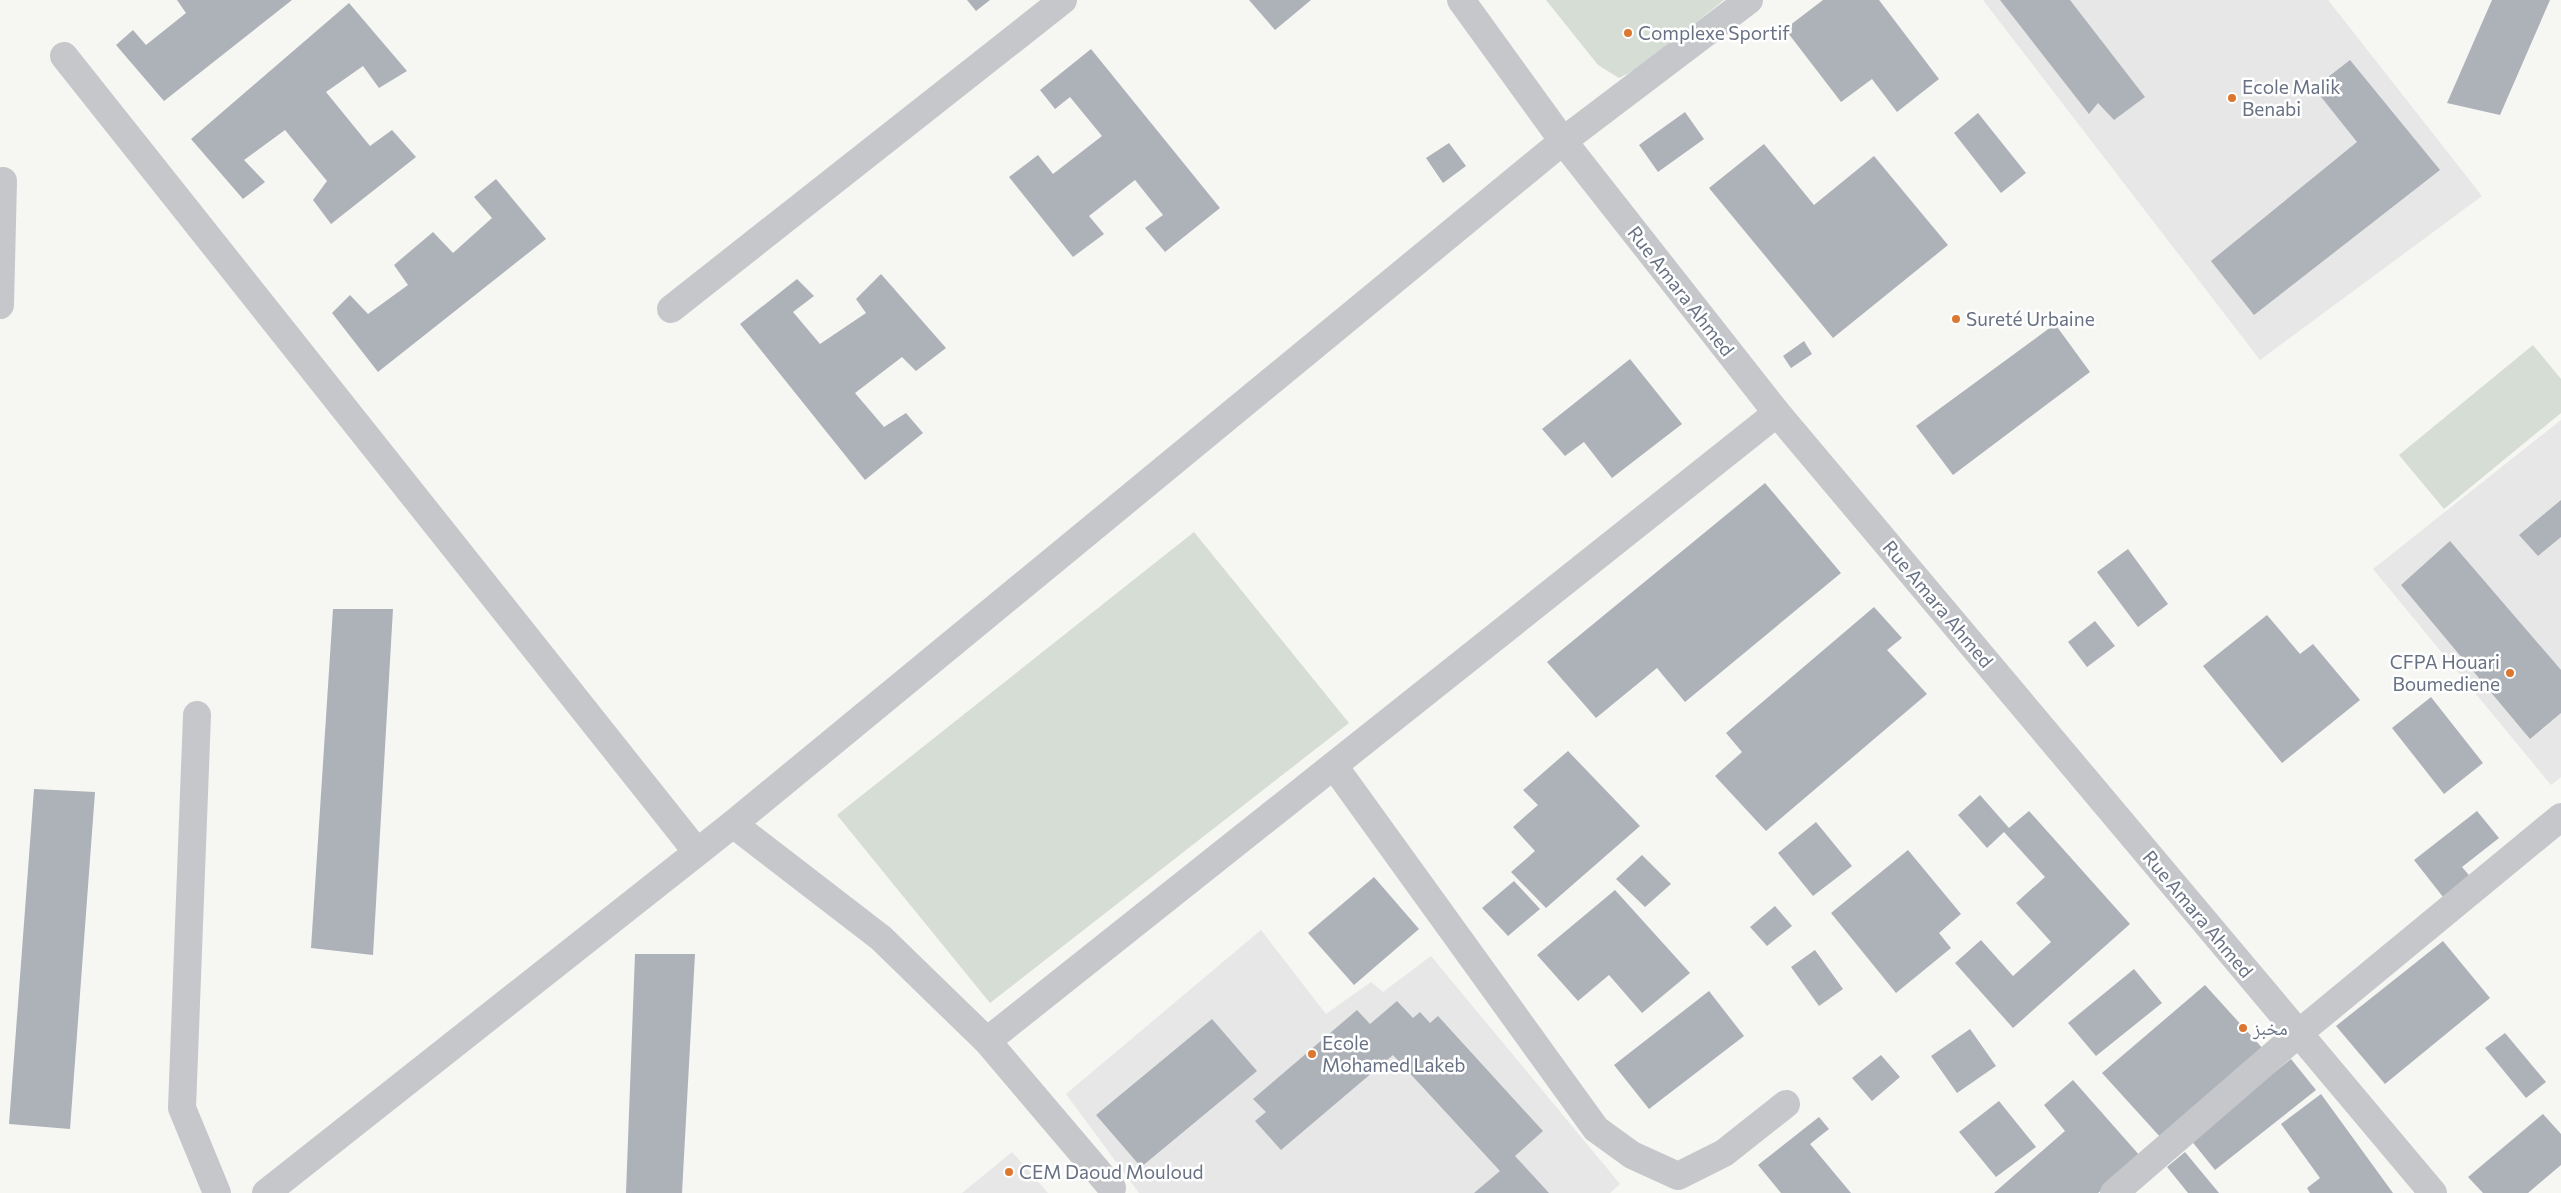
<svg xmlns="http://www.w3.org/2000/svg" width="2561" height="1193" viewBox="0 0 2561 1193" font-family="Commissioner,'Noto Naskh Arabic',sans-serif">
<style>
.built{fill:#e6e7e6}
.green{fill:#d6ddd4}
.building{fill:#adb2b9}
.lines{fill:none;stroke-linecap:round;stroke-linejoin:round}
.minor{stroke:#c5c7cb;stroke-width:28}
.poi-dot{fill:#db772f;stroke:#fff;stroke-width:2}
.labels{text-anchor:middle;stroke-width:5;stroke-linejoin:round;paint-order:stroke}
.poi-label{font-size:19px;fill:#677183;stroke:#fff;text-anchor:start}
.street-label{font-size:19px;fill:#677183;stroke:#fff}
</style>
<rect width="100%" height="100%" fill="#f6f6f3"/>
<path class="built" d="M1983 0H2328L2482 196 2260 360Z
M2561 420V777L2551 785 2373 569Z
M1261 930 1326 1014 1371 982 1383 992 1431 956 1620 1184 1610 1193H1139L1066 1094Z
M1012 1152 1048 1193H962Z"/>
<path class="green" d="M1546 0H1724L1639 68 1619 78 1598 65Z
M2533 345 2561 379V413L2444 509 2399 455Z
M1194 532 1349 723 990 1003 837 815Z"/>
<path class="building" d="M177 0H292L164 101 116 45 133 30 146 45 186 13Z
M967 0H990L976 11Z
M1249 0H1311L1275 30Z
M1823 0H1879L1939 79 1897 112 1872 79 1841 102 1785 29Z
M2000 0H2070L2145 97 2114 120 2098 103 2089 114Z
M2492 0H2550L2500 115 2447 103Z
M349 3 407 71 379 88 363 66 326 92 370 146 392 130 416 157 331 224 313 200 327 181 285 130 244 160 265 182 243 199 191 139Z
M1091 49 1220 208 1165 252 1145 228 1163 215 1135 180 1089 216 1104 234 1073 257 1009 177 1038 155 1053 174 1102 136 1070 97 1055 109 1040 90Z
M2350 60 2440 170 2254 315 2211 261 2357 142 2314 88Z
M1685 112 1704 139 1658 172 1639 145Z
M1978 113 2026 173 2001 193 1954 133Z
M1449 143 1466 166 1443 183 1426 158Z
M1764 144 1814 205 1874 156 1948 245 1833 338 1709 188Z
M496 179 546 239 378 372 332 313 350 295 368 314 408 285 394 265 433 232 453 253 492 218 474 197Z
M881 274 946 348 916 371 902 357 855 393 884 427 906 413 923 433 865 480 740 324 797 279 814 296 793 312 820 344 866 313 856 299Z
M2055 324 2090 372 1953 475 1916 426Z
M1804 341 1812 354 1791 368 1783 356Z
M1630 359 1682 424 1612 478 1584 442 1565 456 1542 429Z
M1765 483 1841 573 1685 702 1657 668 1596 718 1547 662Z
M2561 500V537L2538 556 2519 535Z
M2450 541 2561 670V713L2530 739 2401 585Z
M2128 549 2168 604 2138 627 2097 572Z
M1874 607 1902 638 1887 650 1927 694 1766 831 1715 776 1742 752 1726 733Z
M333 609H393L373 955 311 948Z
M2267 615 2300 654 2313 644 2360 700 2282 763 2203 666Z
M2095 621 2115 646 2087 667 2068 642Z
M2431 697 2483 763 2444 794 2392 728Z
M1568 751 1640 826 1546 908 1511 872 1535 851 1513 827 1538 805 1523 790Z
M34 789 95 792 70 1129 9 1124Z
M1980 795 2009 828 2029 811 2130 924 2013 1028 1955 963 1981 940 2013 976 2051 942 2016 903 2045 877 2004 832 1987 848 1958 815Z
M2477 811 2499 838 2462 867 2474 881 2447 902 2414 860Z
M1816 822 1852 866 1813 896 1778 853Z
M1908 850 1961 914 1939 933 1951 948 1896 993 1831 913Z
M1642 855 1671 884 1645 907 1616 879Z
M1374 877 1419 929 1354 985 1308 933Z
M1514 881 1540 909 1508 936 1482 908Z
M1615 890 1690 973 1642 1013 1609 975 1578 1001 1537 955Z
M1775 906 1792 926 1767 946 1750 927Z
M2443 941 2490 998 2385 1084 2336 1026Z
M1815 950 1843 989 1819 1006 1791 967Z
M635 954H695L682 1193H626Z
M2134 969 2162 1003 2096 1056 2068 1023Z
M2205 985 2265 1051 2162 1139 2102 1073Z
M1709 991 1744 1036 1649 1109 1614 1065Z
M1397 1001 1413 1018 1420 1012 1430 1023 1438 1016 1543 1131 1515 1156 1549 1193H1474L1500 1171 1393 1055 1281 1150 1255 1121 1266 1112 1253 1099 1357 1010 1370 1024Z
M1212 1019 1257 1071 1141 1167 1096 1115Z
M1970 1029 1996 1066 1957 1093 1931 1056Z
M2505 1033 2546 1082 2526 1098 2485 1048Z
M1881 1055 1900 1077 1872 1101 1852 1078Z
M2291 1059 2316 1090 2215 1170 2190 1139Z
M2073 1080 2141 1157 2098 1193H1994L2065 1131 2044 1105Z
M2321 1094 2393 1193H2310L2307 1188 2320 1178 2281 1124Z
M1999 1101 2036 1147 1996 1177 1959 1132Z
M2543 1114 2561 1134V1165L2528 1193H2483L2468 1177Z
M1819 1117 1829 1129 1810 1144 1851 1193H1781L1758 1165Z
M2185 1152 2219 1193H2188L2167 1167Z"/>
<g class="lines">
<path class="minor" d="M1461 0 1563 141 1777 413 2433 1193
M64 56 697 852
M0 305 3 181
M671 309 1063 0
M197 715 182 1108 217 1193
M1334 766 1596 1129 1632 1155 1678 1176 1724 1153 1786 1104
M733 824 881 938 987 1041 1112 1188
M987 1041 1777 413
M266 1193 733 824 1563 141 1749 0
M2114 1193 2299 1033 2561 817"/>
</g>
<g class="poi-dot">
<circle cx="1628" cy="33" r="5"/>
<circle cx="2232" cy="98" r="5"/>
<circle cx="1956" cy="319" r="5"/>
<circle cx="2510" cy="673" r="5"/>
<circle cx="2243" cy="1028" r="5"/>
<circle cx="1312" cy="1054" r="5"/>
<circle cx="1009" cy="1172" r="5"/>
</g>
<g class="labels">
<g class="poi-label">
<text x="1638" y="40">Complexe Sportif</text>
<text x="2242" y="94">Ecole Malik<tspan x="2242" dy="22">Benabi</tspan></text>
<text x="1966" y="326">Sureté Urbaine</text>
<text x="2500" y="669" text-anchor="end">CFPA Houari<tspan x="2500" dy="22">Boumediene</tspan></text>
<text x="2253" y="1035">مخبز</text>
<text x="1322" y="1050">Ecole<tspan x="1322" dy="22">Mohamed Lakeb</tspan></text>
<text x="1019" y="1179">CEM Daoud Mouloud</text>
</g>
<g class="street-label">
<text transform="translate(1681 291) rotate(52)" y="7">Rue Amara Ahmed</text>
<text transform="translate(1938 604) rotate(50)" y="7">Rue Amara Ahmed</text>
<text transform="translate(2198 914) rotate(50)" y="7">Rue Amara Ahmed</text>
</g>
</g>
</svg>
